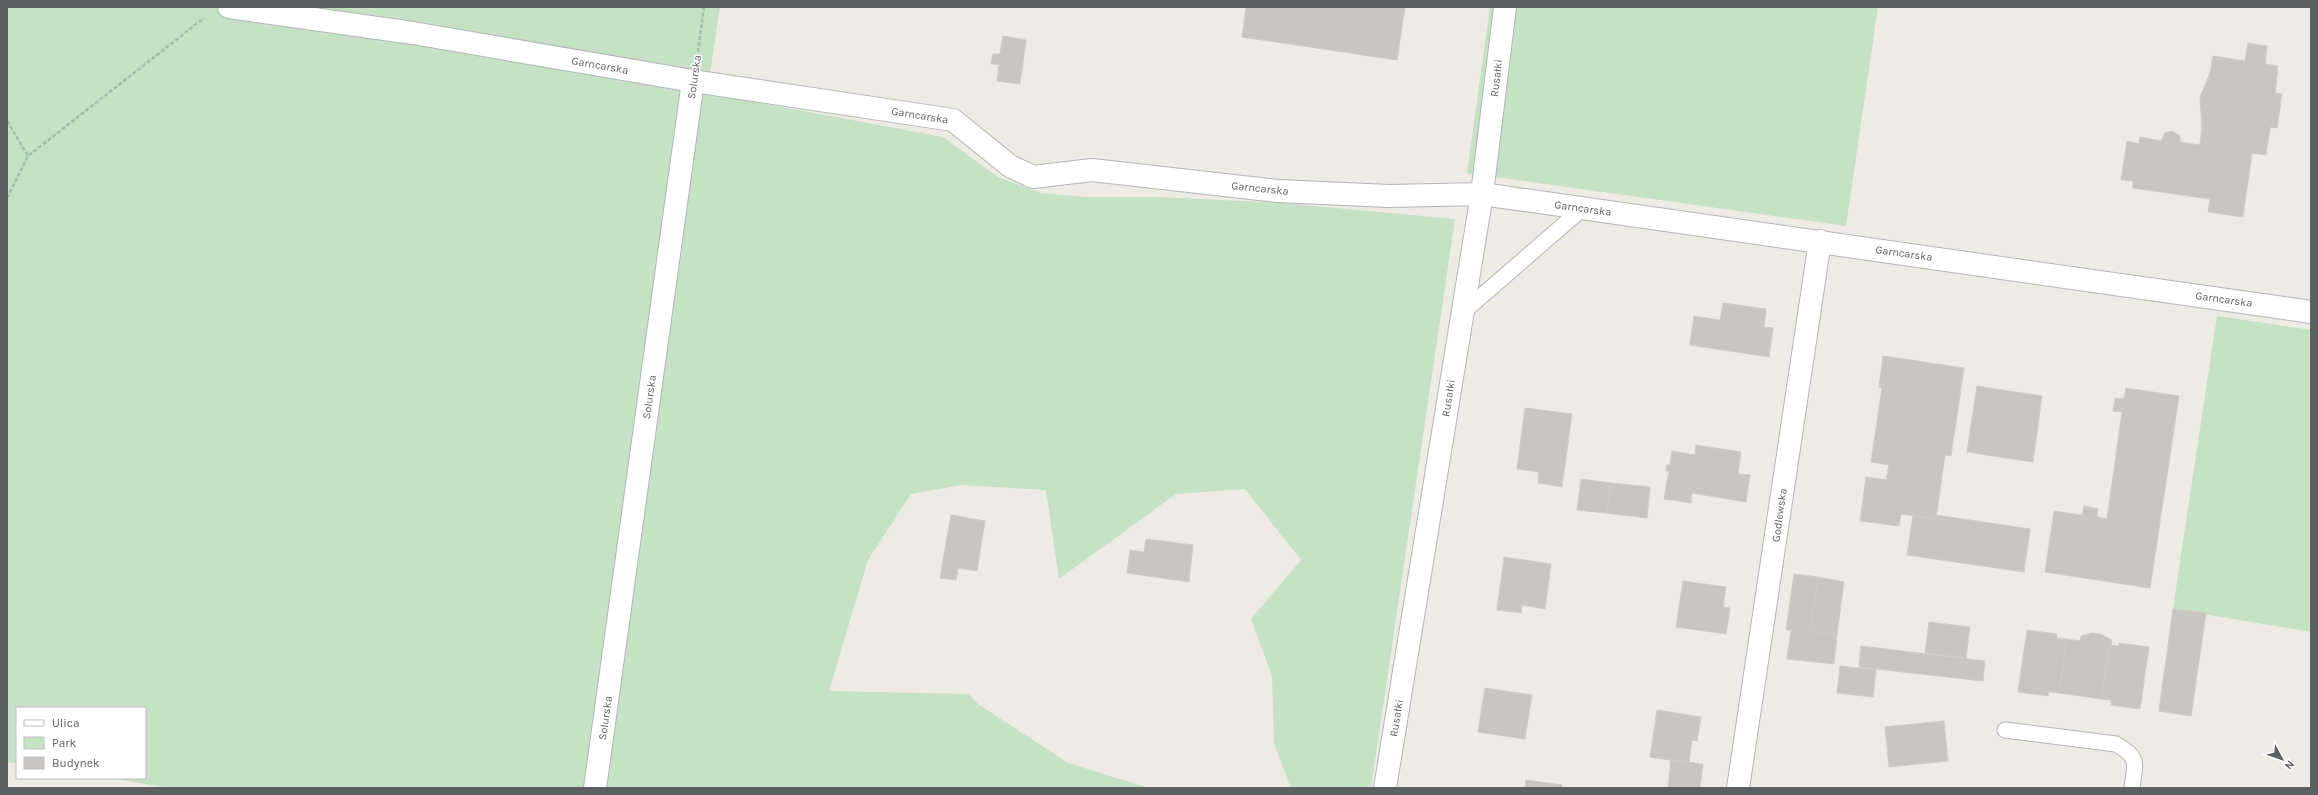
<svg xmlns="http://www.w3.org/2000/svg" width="2318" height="795" viewBox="0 0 2318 795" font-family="Karla,sans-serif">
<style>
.green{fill:#c5e2c4}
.building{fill:#c9c6c1;stroke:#d1ccc3}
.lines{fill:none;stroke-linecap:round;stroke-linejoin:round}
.lane-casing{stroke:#b2b5b8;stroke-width:17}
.street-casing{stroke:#b2b5b8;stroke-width:24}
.path{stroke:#9dc2a6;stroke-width:2.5;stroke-dasharray:4 2;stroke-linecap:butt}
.lane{stroke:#fff;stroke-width:15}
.street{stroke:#fff;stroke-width:22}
.labels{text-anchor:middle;stroke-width:3;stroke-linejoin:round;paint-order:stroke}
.street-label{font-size:11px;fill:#5c6063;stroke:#fff}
</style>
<rect width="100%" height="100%" fill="#edebe4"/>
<path class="green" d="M7 7H720L707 93 943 137 998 177 1041 193 1084 197H1159L1282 203 1455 219 1371 788H1291L1274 744 1272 676 1251 619 1301 560 1245 489 1176 494 1059 579 1046 490 962 485 911 494 868 560 829 691 969 694 978 704 1068 763 1149 788H171L109 778H145V708H17V763L7 762Z
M1490 7H1878L1846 226 1467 173Z
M2217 316 2311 330V632L2173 609Z"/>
<path class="building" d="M1246 7H1405L1397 60 1242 37Z
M1003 36 1026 40 1020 84 997 81 999 65 991 64 993 54H1000Z
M2248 43 2267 46 2265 64 2278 66 2275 93 2282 94 2277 128 2270 127 2266 155 2252 153 2243 217 2208 212 2210 199 2133 188V181L2121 180 2127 141 2139 144 2140 137 2161 141 2165 133 2172 131 2180 136V142L2200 145 2202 128 2200 97 2210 73 2213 56 2245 61Z
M1723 303 1766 309 1764 327 1773 328 1769 357 1690 345 1694 316 1720 320Z
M1883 356 1964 368 1951 456 1945 455 1936 519 1901 514 1899 526 1860 521 1866 477 1886 480 1889 465 1871 462 1882 388 1879 387Z
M1977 386 2042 396 2033 462 1967 452Z
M2126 388 2179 396 2150 588 2045 572 2054 511 2082 515 2084 506 2098 509 2097 517 2107 519 2122 412 2113 411 2115 398 2124 399Z
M1525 408 1572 414 1562 487 1538 483 1539 472 1517 469Z
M1696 445 1741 452 1738 474 1750 475 1746 502 1692 493 1691 503 1664 499 1669 471H1666L1667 465H1670L1672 451 1695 455Z
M1581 479 1611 483 1606 513 1577 510Z
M1611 483 1650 487 1647 518 1606 513Z
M951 515 985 521 977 571 958 568 956 580 940 578Z
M1936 515 2030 529 2024 572 1907 555 1913 516 1936 519Z
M1146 539 1193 545 1189 582 1127 573 1130 550 1144 552Z
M1504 557 1551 564 1545 609 1522 605 1521 613 1497 610Z
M1794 574 1818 577 1810 631 1837 635 1834 664 1787 659 1791 630H1786Z
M1818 577 1844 582 1837 635 1810 631Z
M1683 581 1726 587 1723 607 1730 608 1726 634 1676 627Z
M2173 609 2206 613 2191 716 2159 711Z
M1929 622 1970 627 1966 658 1925 653Z
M2027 630 2057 634 2056 638 2067 639 2059 693 2049 692 2048 696 2018 692Z
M2092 633 2100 634 2112 640 2101 699 2059 693 2067 639 2080 641 2081 636Z
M2119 643 2149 647 2140 709 2111 705V700L2101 699 2109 645 2119 646Z
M1861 646 1985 661 1983 681 1859 667Z
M1840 666 1876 670 1873 697 1837 693Z
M1485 688 1532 695 1525 739 1478 732Z
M1657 710 1701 717 1697 741 1692 740 1689 763 1650 757Z
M1944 721 1948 761 1889 767 1885 727Z
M1671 760 1703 764 1700 788H1668Z
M1526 780 1562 785 1561 788H1525Z"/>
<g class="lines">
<defs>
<path id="lane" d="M1462 313 1583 208
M2005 730 2116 744C2140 758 2135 762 2132 788"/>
<path id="street" d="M229 7 413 33 693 81 953 120 1010 166 1033 177 1092 170 1278 191 1389 196 1482 194 2311 312
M595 788 693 81
M1385 788 1482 194 1505 7
M1738 788 1820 241"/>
</defs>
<use href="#lane" class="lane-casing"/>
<use href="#street" class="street-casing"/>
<path class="path" d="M698 52 704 7
M7 121 28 156
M7 198 28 156 204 18"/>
<use href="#lane" class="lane"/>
<use href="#street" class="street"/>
</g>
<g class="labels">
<g class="street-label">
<text transform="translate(600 65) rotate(10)" y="4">Garncarska</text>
<text transform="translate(694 77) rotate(-82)" y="4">Solurska</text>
<text transform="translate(1496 78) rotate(-83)" y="4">Rusałki</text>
<text transform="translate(920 115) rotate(9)" y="4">Garncarska</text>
<text transform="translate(1260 188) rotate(6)" y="4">Garncarska</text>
<text transform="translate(1583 208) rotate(8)" y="4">Garncarska</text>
<text transform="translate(1904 253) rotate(8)" y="4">Garncarska</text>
<text transform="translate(2224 299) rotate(8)" y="4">Garncarska</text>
<text transform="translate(649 397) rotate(-82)" y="4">Solurska</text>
<text transform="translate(1448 398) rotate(-81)" y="4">Rusałki</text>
<text transform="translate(1779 515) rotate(-82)" y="4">Godlewska</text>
<text transform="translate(605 718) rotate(-82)" y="4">Solurska</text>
<text transform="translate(1396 718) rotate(-81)" y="4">Rusałki</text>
</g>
</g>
<rect width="2318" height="795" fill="none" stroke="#5c6063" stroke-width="16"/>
<rect x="16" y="707" width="130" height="72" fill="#ffffff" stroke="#bebfc1"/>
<rect x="24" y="720" width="20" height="6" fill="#ffffff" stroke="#bebfc1"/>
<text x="52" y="727" font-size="12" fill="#5c6063">Ulica</text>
<rect x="24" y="737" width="20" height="12" fill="#c5e2c4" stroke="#bebfc1"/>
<text x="52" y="747" font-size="12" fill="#5c6063">Park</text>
<rect x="24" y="757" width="20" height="12" fill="#c9c6c1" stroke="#bebfc1"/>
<text x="52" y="767" font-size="12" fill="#5c6063">Budynek</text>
<g transform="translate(2282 759) rotate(130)" stroke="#ffffff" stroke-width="3" paint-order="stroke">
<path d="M0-3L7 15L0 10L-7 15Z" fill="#5c6063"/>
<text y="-6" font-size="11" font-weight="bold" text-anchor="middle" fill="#5c6063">N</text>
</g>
</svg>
